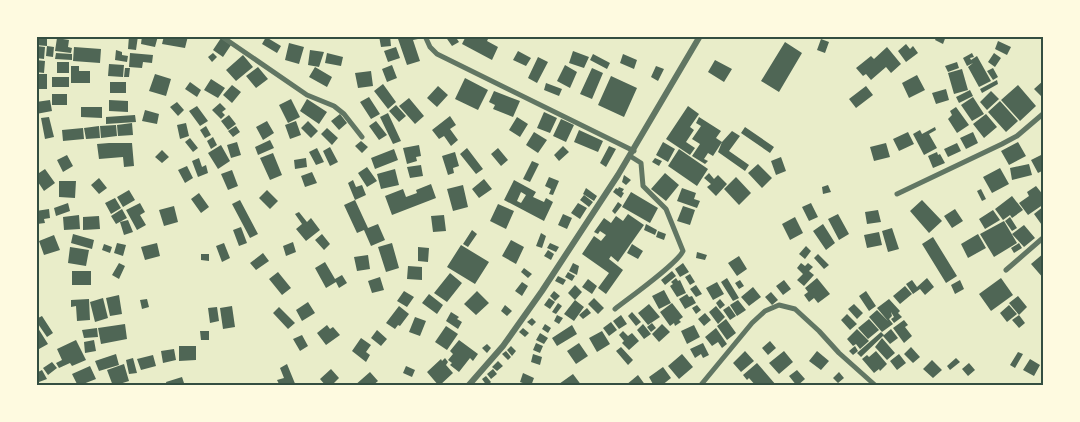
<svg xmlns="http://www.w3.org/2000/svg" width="1080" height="422" viewBox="0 0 1080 422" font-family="'Zilla Slab',serif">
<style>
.building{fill:#4f6655;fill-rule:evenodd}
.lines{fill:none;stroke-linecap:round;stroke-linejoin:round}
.minor{stroke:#617663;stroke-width:5}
.tertiary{stroke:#617663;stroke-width:6}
.neatline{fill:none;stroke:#344e41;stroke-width:2}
</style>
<rect width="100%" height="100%" fill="#e9edc9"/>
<path class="building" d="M36 36H47V46L36 45Z
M129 36H138L136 50 128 49Z
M142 36H158L155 47 141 44Z
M164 36H188L185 48 162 44Z
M379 36H390L391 46 381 47Z
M397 36H417L418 39 413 40 420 61 407 65Z
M445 36H455L459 42 452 46Z
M466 36 489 37 487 41 498 47 492 60 462 44Z
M937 36H946L943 44 935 40Z
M266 37 281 46 277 53 262 44Z
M57 38 69 40 68 47 72 48 71 53 55 51Z
M221 38 231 45 223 57 213 50Z
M821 39 829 42 825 53 817 50Z
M998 41 1011 47 1007 55 995 49Z
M785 42 802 53 779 92 761 81Z
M289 43 304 47 299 64 285 60Z
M906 44 910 49 913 46 918 53 906 62 898 51Z
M36 46 45 47 44 59 36 58Z
M47 46 54 47 53 57 46 56Z
M74 47 101 49 100 63 73 61Z
M396 47 400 58 388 62 384 51Z
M887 47 901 64 891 73 886 67 871 80 866 74 863 76 856 68 871 56 874 59Z
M116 50 122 52V55L128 56 127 62 115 60Z
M310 50 324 52 319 67 308 65Z
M518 51 531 58 526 66 513 60Z
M573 51 589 57 584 68 569 63Z
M56 53 72 54V60L55 59Z
M130 53 153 55 152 63 143 62 142 68 129 67Z
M213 53 217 57 212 62 208 57Z
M327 53 343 57 341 66 325 63Z
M972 53 974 57 970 58 971 60 977 56 991 81 979 87 968 67 973 63 967 66 963 58Z
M994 53 1001 58 995 67 988 62Z
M593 54 610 63 607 69 590 60Z
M623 54 637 60 634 69 620 63Z
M243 55 253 67 236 81 226 70Z
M538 57 548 62 537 83 528 78Z
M36 60 45 61 44 73 36 72Z
M715 60 732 69 724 82 708 72Z
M57 62H69V73H57Z
M957 62 959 68 948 72 945 66Z
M109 64 124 65 123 77 108 76Z
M392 65 397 78 387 82 382 69Z
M565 65 577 72 570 88 557 81Z
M71 66H79V71H90V83H71Z
M656 66 664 69 658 81 651 77Z
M258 67 268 79 256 88 246 76Z
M315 67 332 77 327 87 309 77Z
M125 68H130L129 77H124Z
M592 68 603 73 592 99 580 94Z
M993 68 998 77 993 80 987 71Z
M962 69 968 90 954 94 948 73Z
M371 71 373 86 358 88 355 73Z
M36 74H47V89H36Z
M155 74 171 79 166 96 149 91Z
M917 75 925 90 909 98 902 83Z
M611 76 637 88 624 117 598 105Z
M52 77H69V87H52Z
M465 78 488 90 478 110 455 99Z
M211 79 225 88 218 98 204 90Z
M997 80 998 84 982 93 980 89Z
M1044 80V99L1034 89Z
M110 82H126V93H110Z
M190 82 201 90 197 97 185 89Z
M546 83 562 89 559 96 544 90Z
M383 84 396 102 388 109 374 91Z
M232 85 241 92 232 103 223 95Z
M1018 85 1036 106 1020 121 1001 100Z
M438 86 448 95 437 107 427 98Z
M866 86 873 95 856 108 849 99Z
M946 89 949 100 936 104 932 93Z
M970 90 973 96 959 103 956 97Z
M494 91 520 101 513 117 493 109 495 105 489 102Z
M991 91 999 99 987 110 980 102Z
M52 94H67V105H52Z
M369 97 380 114 371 119 360 102Z
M973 97 984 114 972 121 961 105Z
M409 98 424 116 415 124 399 106Z
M291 99 300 117 288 123 279 105Z
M307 99 327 112 319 124 300 111Z
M50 100 52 111 36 114V102Z
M109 100 128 101V112L109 111Z
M1000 101 1018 121 1006 132 988 112Z
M177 102 184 110 178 116 170 107Z
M220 103 226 109 222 112 225 115 221 119 212 110Z
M396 105 406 116 399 122 389 111Z
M197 106 208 121 200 126 189 111Z
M688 106 699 114 690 127 694 130 686 142 695 148 690 155 666 139Z
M81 107H102V118L81 117Z
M956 107 969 125 957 133 948 119 952 115 950 111Z
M145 110 159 114 157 124 142 121Z
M544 112 557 118 550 133 537 128Z
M388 113 401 141 393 144 380 117Z
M340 114 347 123 339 130 331 121Z
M986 114 997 127 984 138 973 124Z
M135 115 136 122 106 124V117Z
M229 115 236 124 228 130 221 121Z
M450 116 456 125 450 129 458 140 451 146 444 136 439 139 432 130Z
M49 117 54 137 45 139 41 118Z
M517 117 528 124 520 137 509 130Z
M699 117 721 131 716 138 722 142 732 131 740 136 729 151 749 165 745 171 718 152 722 142 713 156 708 153 704 159 708 161 705 164 692 156 700 144 692 139 701 126 696 123Z
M561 119 574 125 566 142 553 136Z
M267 121 274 133 263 140 256 127Z
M296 121 301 135 290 139 285 125Z
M308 121 318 131 311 138 301 128Z
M376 121 387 135 379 140 369 126Z
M132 123 133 135 118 136 117 125Z
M186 123 189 136 180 139 177 125Z
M116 125 117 136 101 138 100 126Z
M99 126 100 138 86 139 84 128Z
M206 126 211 135 205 138 200 130Z
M236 126 240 132 233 137 228 131Z
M745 127 774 147 770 153 741 133Z
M935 127 936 130 929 134 937 148 924 155 913 134 920 130 922 134Z
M83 128 84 139 63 141 62 130Z
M327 128 338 138 332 145 321 134Z
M579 130 603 141 598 152 574 142Z
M534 132 547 140 538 153 526 145Z
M908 132 914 144 899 151 893 139Z
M973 132 978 143 966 149 960 138Z
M213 137 217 145 211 149 207 141Z
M190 138 198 148 193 152 185 142Z
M270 140 274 148 258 155 255 147Z
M361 141 368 147 362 153 355 146Z
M237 142 241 155 231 158 227 145Z
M663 142 675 149 668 162 656 155Z
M1018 142 1026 156 1009 165 1001 151Z
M109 143H132L134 166 124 167 123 157 99 159 97 144Z
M886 143 890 157 874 161 870 147Z
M957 143 961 151 948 157 944 149Z
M221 145 230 161 218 169 208 153Z
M419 145 421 156 416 157 417 161 407 164 403 148Z
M563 146 569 152 559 161 554 155Z
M609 146 616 149 606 167 600 163Z
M330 147 338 162 330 166 323 151Z
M317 148 324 162 316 165 309 152Z
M467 148 483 169 476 174 460 154Z
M498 148 508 160 501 166 491 154Z
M394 149 398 160 375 169 371 158Z
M679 149 708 169 697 186 668 166Z
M162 150 169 157 162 163 155 157Z
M455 152 459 166 453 168 454 173 448 175 442 156Z
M937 152 938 155 940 154 945 163 933 168 928 156Z
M273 153 282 175 270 180 260 158Z
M1043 154 1044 170 1038 173 1031 160Z
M67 155 73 166 63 172 57 160Z
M781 157 786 171 776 175 771 161Z
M199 158 202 167 206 165 208 173 198 177 192 161Z
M306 158 307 167 295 169 294 160Z
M655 158 662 161 659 166 652 162Z
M532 161 539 164 530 182 523 179Z
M758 164 772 178 762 188 748 173Z
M1029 164 1032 175 1012 180 1010 168Z
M421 165 423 176 410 178 407 167Z
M187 166 193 178 185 183 178 170Z
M367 167 377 181 367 187 358 173Z
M1000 168 1009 184 992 193 983 177Z
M45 169 55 183 44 191 36 179V175Z
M395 169 399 185 381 189 377 174Z
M232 170 238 186 228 190 221 174Z
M312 172 317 183 305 187 301 176Z
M665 173 679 185 666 201 651 189Z
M709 173 714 179 718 175 727 184 716 196 707 187 711 184 704 178Z
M624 175 631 180 626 185 622 182Z
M549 177 559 181 553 195 549 194 551 189 545 186Z
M736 177 751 193 739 205 724 189Z
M99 178 107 188 99 194 91 185Z
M484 179 492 189 479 198 472 189Z
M353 180 356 187 362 185 366 195 355 200 348 183Z
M514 180 536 192 533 197 544 202 546 198 553 202 544 221 504 200ZM521 192 526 195 521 203 517 201Z
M59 181H76L75 198 59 197Z
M431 184 436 198 392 215 385 196 403 189 406 197 417 193 416 190Z
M463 185 468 207 453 211 447 189Z
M828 185 831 192 823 194 822 187Z
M1036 186 1044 196V204L1028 215 1019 203 1029 196 1027 192Z
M619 187 624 189 622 192 624 193 621 198 613 192 616 188 618 189Z
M586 188 597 196 594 201 583 194Z
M682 188 696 193 694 199 700 201 697 208 677 201Z
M981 189 986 199 982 201 977 191Z
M129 190 135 200 123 207 117 197Z
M267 190 278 201 270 209 259 198Z
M631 192 658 208 650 223 622 207Z
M199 193 209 207 201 213 191 199Z
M584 195 593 202 589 207 580 200Z
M1012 196 1023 210 1012 218 1010 215 1003 220 995 209Z
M115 198 121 208 111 214 105 203Z
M240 200 258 234 250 238 232 204Z
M355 200 368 228 378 224 385 240 371 246 364 230 357 233 344 205Z
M922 200 942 221 929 233 910 211Z
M618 202 622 205 615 214 612 211Z
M68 203 70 211 56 216 54 208Z
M140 203 145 212 140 215 146 225 137 230 126 210Z
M578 203 587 208 580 219 571 213Z
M811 203 818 217 809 221 802 207Z
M498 204 514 211 506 229 490 221Z
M174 206 178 222 164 226 159 210Z
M683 206 695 210 690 225 677 221Z
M1044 206V228L1034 214Z
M49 209 50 218 44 219 45 223 37 224 36 211Z
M122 209 127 218 116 224 111 216Z
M955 209 963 221 952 228 944 216Z
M878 210 881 222 867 224 865 212Z
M993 210 1000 220 985 229 979 219Z
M299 212 307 222 311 218 320 230 306 241 296 229 302 224 295 214Z
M563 214 572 218 567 229 558 225Z
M628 214 644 225 618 262 611 256 609 259 623 270 606 294 598 288 609 273 582 254 594 236 601 241 606 235 600 231 598 234 594 232 604 218 611 223 616 216 623 221Z
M838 214 849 234 839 240 828 219Z
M79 215 80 229 64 230 63 217Z
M444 215 446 231 433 232 431 216Z
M99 216 100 229 83 230V217Z
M795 217 803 233 790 240 782 224Z
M1010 217 1017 228 1012 231 1005 221Z
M128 220 133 232 124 235 120 222Z
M1004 221 1017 243 994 257 980 234Z
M646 224 657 230 655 235 644 230Z
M823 224 835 243 826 250 813 231Z
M1024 225 1035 238 1024 247 1012 234Z
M241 227 247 243 239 246 233 230Z
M892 228 899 249 888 252 882 231Z
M472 230 477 234 468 247 463 244Z
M658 231 666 234 664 240 656 237Z
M879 232 882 245 867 248 864 235Z
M541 233 546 236 542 248 536 246Z
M73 234 94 240 92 249 71 243Z
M322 234 330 244 324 250 315 240Z
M978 234 986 248 968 258 961 244Z
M54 235 60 250 44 255 39 241Z
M933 237 957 276 946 283 922 244Z
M511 240 524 247 516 264 502 256Z
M293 242 296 252 286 256 283 246Z
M117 243 126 245 123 256 114 253Z
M157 243 160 256 145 260 141 247Z
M224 243 230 258 222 262 216 246Z
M392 243 399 268 386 272 378 247Z
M550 243 559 247 556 252 547 248Z
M1019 243 1022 248 1014 253 1011 248Z
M104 244 112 247 110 253 102 250Z
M632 244 643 251 638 259 627 253Z
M461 245 489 262 475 284 447 267Z
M806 246 811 251 805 259 799 254Z
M70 247 89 250 86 266 68 263Z
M418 247 429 248 428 262 418 261Z
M548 250 554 254 551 260 544 256Z
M697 252 707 255 705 260 696 258Z
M263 253 269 261 256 270 250 263Z
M1044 253V279L1031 264Z
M201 254H209V261L201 260Z
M818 254 829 265 824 269 814 258Z
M368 255 370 269 357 271 354 257Z
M739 256 747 269 737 276 728 263Z
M325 262 335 279 342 275 347 283 339 288 336 282 326 288 315 268Z
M119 263 125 266 119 279 112 275Z
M573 263 579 266 577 275 569 271Z
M683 263 689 272 680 277 675 269Z
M801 263 805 266 808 263 813 267 809 271 814 275 804 286 797 280 803 274 797 268Z
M408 266 422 267V280L407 279Z
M524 268 532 274 528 278 521 272Z
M72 271H91V285H72Z
M672 271 676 276 665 285 661 280Z
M278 272 291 288 282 295 269 279Z
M568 272 575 276 572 281 565 277Z
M450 273 462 283 447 302 434 293Z
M690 274 695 282 690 285 685 277Z
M558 276 566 280 563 285 555 281Z
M380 277 384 290 372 293 368 281Z
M676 278 678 281 680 280 686 293 677 297 670 286 673 284 671 282Z
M727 278 739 298 733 301 721 282Z
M817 278 830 294 818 303 814 298 809 302 804 295 808 292 805 288Z
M927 278 934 287 925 295 920 289 913 294 906 284 912 280 917 287Z
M1001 278 1013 295 991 311 979 294Z
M588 279 597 286 592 294 582 287Z
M740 280 744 286 739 289 735 283Z
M784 280 791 289 783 295 776 286Z
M960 280 964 289 955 294 951 285Z
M522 282 528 286 522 296 515 291Z
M717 282 724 294 713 300 706 288Z
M575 285 582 292 575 300 568 293Z
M696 285 702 294 696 297 690 289Z
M905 286 912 294 900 304 893 296Z
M753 287 761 297 749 306 741 297Z
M664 290 671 303 659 309 652 296Z
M404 291 414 297 407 307 397 301Z
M477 291 489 303 476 315 464 304Z
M554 291 560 296 555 301 550 296Z
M866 291 876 306 869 311 859 296Z
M771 292 778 300 772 305 765 297Z
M429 294 443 305 437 314 422 303Z
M687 294 689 297 692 296 696 303 685 309 679 299Z
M119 295 122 314 110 316 106 298Z
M1018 296 1027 307 1019 315 1009 303Z
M103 298 108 318 95 322 90 302Z
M549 298 555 302 550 309 544 305Z
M594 298 604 308 598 314 588 304Z
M89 299 90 320 77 321 76 306 71 307V300Z
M147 299 149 307 142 309 140 300Z
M720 299 725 305 720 309 716 303Z
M889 299 900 311 898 313 902 317 894 323 891 319 894 317 891 312 892 316 889 319 893 324 882 332 869 317 877 310 888 321 877 308Z
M575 300 584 307 574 321 564 314Z
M738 300 746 310 737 316 730 305Z
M308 302 315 313 302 321 296 310Z
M558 303 562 306 556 314 552 312Z
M672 303 683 317 679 320 681 322 675 326 674 323 670 326 660 312Z
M649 304 660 317 648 325 638 313Z
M854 304 863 313 857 319 848 309Z
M505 305 512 311 507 316 501 311Z
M697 305 701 310 696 314 692 308Z
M1009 305 1017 314 1007 322 1000 313Z
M232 306 235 327 223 329 220 308Z
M399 306 409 314 400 326 398 325 395 329 386 323Z
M716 306 725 317 718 324 709 312Z
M729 306 736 316 730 320 723 310Z
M217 307 219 321 210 323 208 308Z
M279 307 295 323 288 329 273 313Z
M587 308 591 313 583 319 579 315Z
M451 312 459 317 457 319 462 322 458 329 446 321Z
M632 312 641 322 636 326 628 316Z
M705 313 711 320 704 326 698 319Z
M847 314 857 324 850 330 841 320Z
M557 315 563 318 559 324 554 321Z
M621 315 627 324 619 329 613 321Z
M1019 315 1025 323 1019 328 1012 320Z
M42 316 53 333 47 337 36 321V319Z
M415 317 426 321 420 336 409 332Z
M532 318 536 322 532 326 527 322Z
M726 319 736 333 727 340 717 326Z
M869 319 879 330 868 339 858 328Z
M904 320 908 325 905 327 912 336 904 343 893 328Z
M611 322 617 330 609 336 603 328Z
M652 323 656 328 651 332 647 327Z
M125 324 127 339 101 344 98 328Z
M545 324 551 328 548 333 542 329Z
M643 324 651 334 644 339 637 330Z
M662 324 670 332 659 342 652 334Z
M36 325 48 344 39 349 36 345Z
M327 325 330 329 333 327 340 335 326 345 317 333Z
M572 325 577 334 557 346 552 338Z
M694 325 700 337 687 344 681 331Z
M446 326 458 334 447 350 435 342Z
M97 328 98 337 84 338 82 330Z
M523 328 529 333 525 337 519 332Z
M716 328 727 344 722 348 718 342 712 346 705 337Z
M857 329 869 341 860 349 856 344 853 346 847 339Z
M891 329 898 338 890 344 883 336Z
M377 330 387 339 381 346 371 338Z
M200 331H209V340H201Z
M602 331 610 344 597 352 589 338Z
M623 331 628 336 632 333 639 341 629 350 622 343 624 341 619 335Z
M881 332 884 335 861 357 857 353Z
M540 333 548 338 544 344 536 340Z
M302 335 308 346 300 351 293 339Z
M361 338 371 345 366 352 370 355 366 362 352 351Z
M882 338 895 353 887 360 875 347Z
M76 340 86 360 72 366 70 363 59 368 56 363 62 360 57 349Z
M94 340 96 351 85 353 84 342Z
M459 340 478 354 473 361 470 358 459 372 450 365 452 363 448 360 453 354 450 351Z
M770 341 776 348 768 355 762 348Z
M536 343 543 346 540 353 533 350Z
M579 343 588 356 576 364 567 351Z
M703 343 709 355 703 358 701 354 695 358 690 349Z
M487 344 491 348 487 353 482 348Z
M179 346H196V360L179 361Z
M511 346 516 351 512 356 507 350Z
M855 346 858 351 853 355 849 351Z
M621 347 633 360 628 365 616 351Z
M911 347 920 357 913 363 904 354Z
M174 349 176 360 163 363 161 351Z
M506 351 511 357 508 360 502 354Z
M745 351 754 361 741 372 733 363Z
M784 351 793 362 779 374 769 363Z
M817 351 829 361 821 370 809 361Z
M876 351 887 364 880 371 879 369 874 373 862 359 867 355 869 357Z
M1018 352 1023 354 1015 368 1010 365Z
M116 354 119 365 99 371 95 361Z
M533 354 542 357 540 365 531 362Z
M682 354 693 367 679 379 668 366Z
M899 354 906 363 897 370 890 361Z
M153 355 156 366 141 370 137 359Z
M133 358 137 373 129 374 126 360Z
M445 358 448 362 446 365 453 373 439 386 427 372 441 359 442 361Z
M956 358 960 362 950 370 947 366Z
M1030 359 1040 365 1034 376 1023 370Z
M932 360 942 370 933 378 923 369Z
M498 361 503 366 497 371 492 367Z
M52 362 57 368 48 375 43 368Z
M757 363 776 385 775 386H756L749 378 747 380 743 375Z
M969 363 975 370 968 376 962 369Z
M124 364 129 381 113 386 107 370Z
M287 364 296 386H280L277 380 284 378 280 368Z
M90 366 96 379 78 386 72 374Z
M406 366 415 370 412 377 403 373Z
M663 367 671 378 661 386H654L649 377Z
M331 369 339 378 331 386H326L320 379Z
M493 369 497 374 491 379 487 374Z
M42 370 47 379 39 382 36 373Z
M797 370 805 379 797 386 789 376Z
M370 372 378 381 372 386H354Z
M839 372 844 378 838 383 833 378Z
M523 373 534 378 531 386 520 382Z
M573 374 582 386H560L559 384Z
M638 375 646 386H627L626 385Z
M486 376 491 382 487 386 482 379Z
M182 377 185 386H167L166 382Z"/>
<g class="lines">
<path class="minor" d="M221 36 307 95 334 106 344 114 362 137
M425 36 430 47 437 54 634 151
M897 194 1002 144 1017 136 1044 113
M1006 270 1044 237
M615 309C629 298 677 264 683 251L666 209 643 186 641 163 630 156
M700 386 752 323 765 311 779 305 795 309 819 331 839 353 876 386"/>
<path class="tertiary" d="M468 386 503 346 542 291 618 175 700 36"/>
</g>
<rect width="1080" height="422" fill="none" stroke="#fefae0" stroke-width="75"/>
<rect x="38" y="38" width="1004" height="346" class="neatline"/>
</svg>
